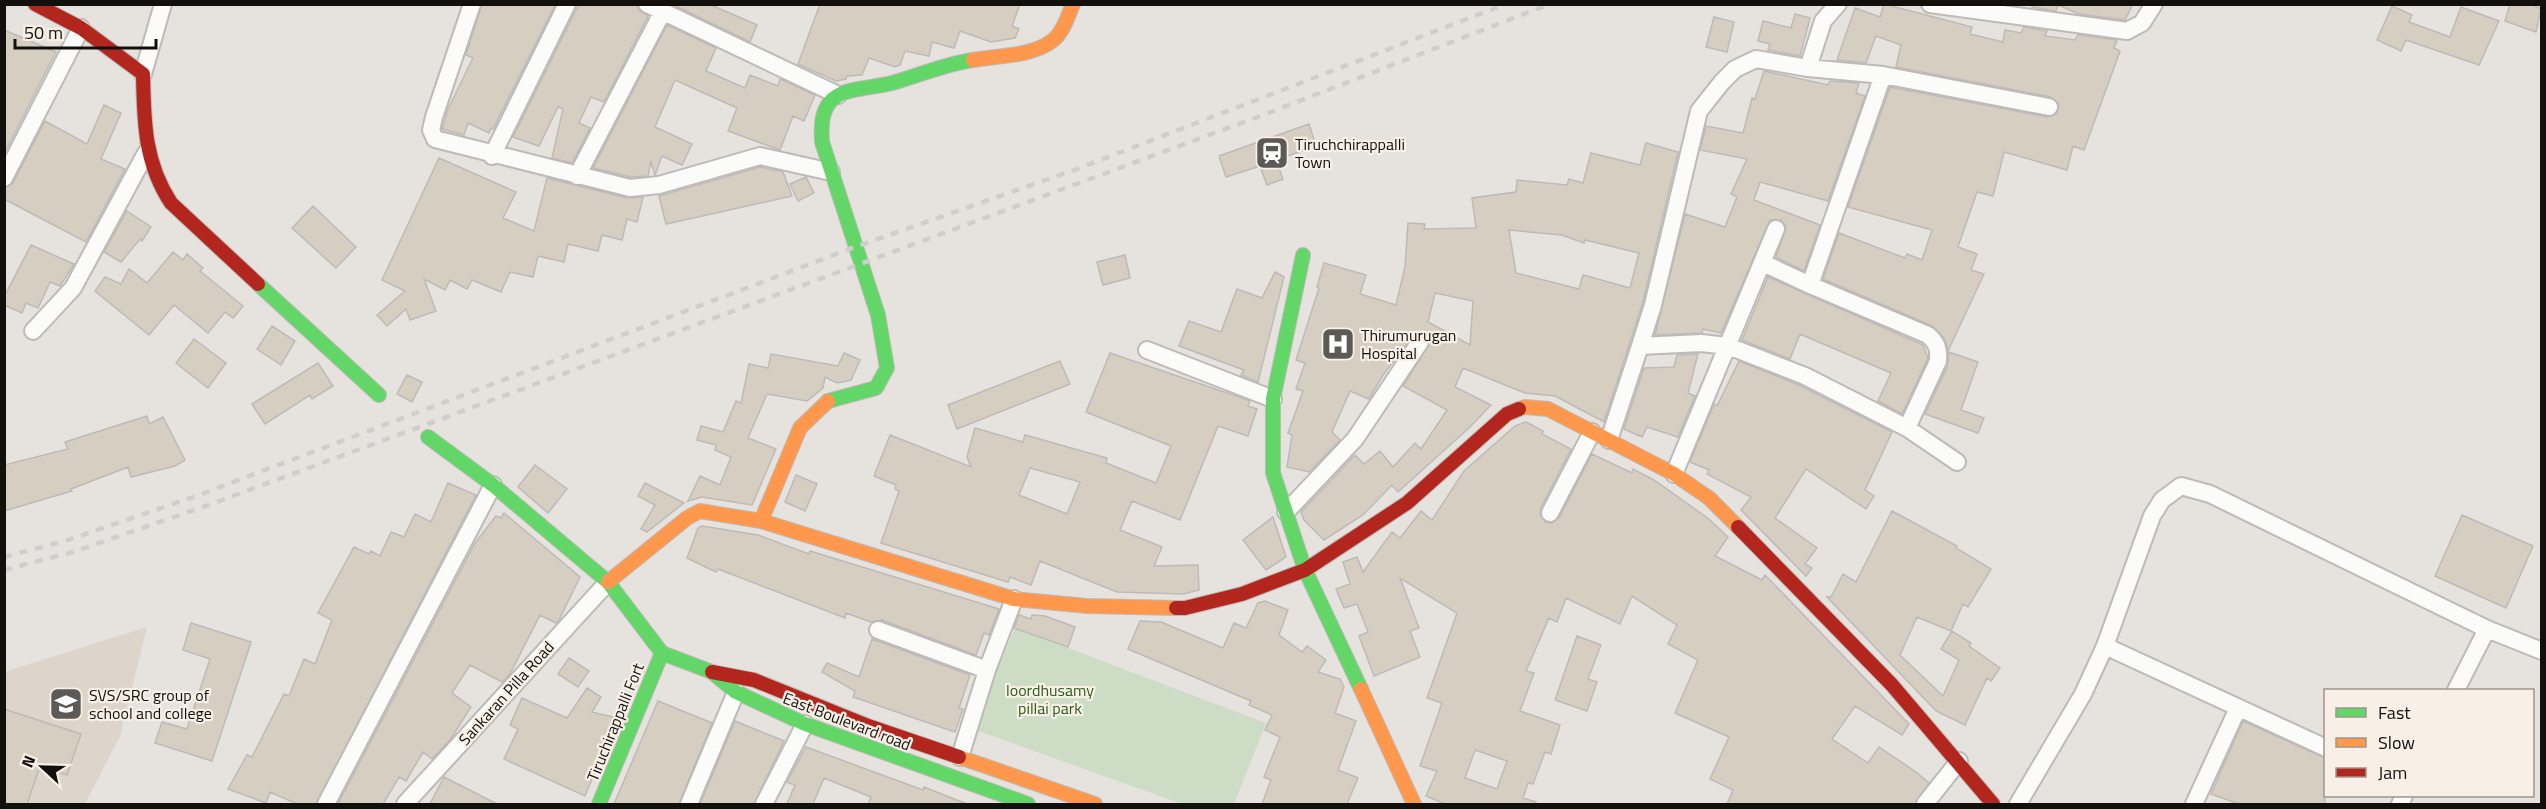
<svg xmlns="http://www.w3.org/2000/svg" width="2546" height="809" viewBox="0 0 2546 809" font-family="'Titillium Web',sans-serif">
<style>
.built{fill:#ddd4ca}
.green{fill:#cddcc4}
.building{fill:#d7cec2;stroke:#bdbab7;stroke-width:1.5;fill-rule:evenodd}
.lines{fill:none;stroke-linecap:round;stroke-linejoin:round}
.street-casing{stroke:#bdbab7;stroke-width:20}
.fast-casing{stroke:#bdbab7;stroke-width:16}
.slow-casing{stroke:#bdbab7;stroke-width:16}
.jam-casing{stroke:#bdbab7;stroke-width:16}
.street{stroke:#fbfbfa;stroke-width:16}
.fast{stroke:#63d668;stroke-width:14}
.slow{stroke:#ff974d;stroke-width:14}
.jam{stroke:#b3261e;stroke-width:14}
.rail{stroke:#d0cecd;stroke-width:4.5;stroke-dasharray:8 8;stroke-linecap:butt}
.labels{text-anchor:middle;stroke-width:4.5;stroke-linejoin:round;paint-order:stroke}
.poi-label{font-size:16px;fill:#12100d;stroke:#f8f0e7;text-anchor:start}
.park-label{font-size:16px;fill:#2c5b18;stroke:#f8f0e7}
.street-label{font-size:16px;fill:#12100d;stroke:#f8f0e7}
</style>
<rect width="100%" height="100%" fill="#e6e2de"/>
<path class="built" d="M147 627 120 736 85 804H5L4 672Z"/>
<path class="green" d="M1015 628 1266 723 1234 804H1182L973 729Z"/>
<path class="building" d="M482 4 555 5 493 129 491 128 489 133 468 123 464 135 442 129 448 109 473 58 466 55Z
M579 4H637L639 10 648 16 604 102 591 97 579 123 590 128 572 163 552 158 563 109 558 107 539 146 513 137Z
M672 4H709L757 25 750 42Z
M820 4H1020L1012 26 1019 29 1015 38 991 42 960 31 954 48 932 42 929 56 905 51 900 65 895 67 869 58 862 75 847 76 846 79 836 81 798 64Z
M1884 4 1972 27 1970 34 2003 42 2005 30 2021 33 2024 27 2047 31 2045 36 2075 40 2078 35 2117 40 2114 48 2120 51 2084 150 2073 146 2067 170 2004 152 1993 196 1977 192 1958 247 1977 254 1971 270 1984 274 1948 351 1944 338 1932 326 1823 279 1839 233 1905 258 1907 254 1922 260 1932 230 1848 207 1890 87 2047 117 2056 114 2059 104 2051 97 1896 67 1901 45 1876 36 1866 63 1837 60 1855 8 1880 17Z
M2033 4H2133L2125 20 2079 14 2058 5 2056 11 2032 7Z
M2510 4H2530L2541 9 2536 32 2505 21Z
M2392 6 2412 15 2409 22 2450 37 2461 7 2499 21 2479 65 2406 40 2401 51 2377 40Z
M1795 14 1810 18 1800 56 1768 50 1770 44 1758 41 1763 21 1791 28Z
M1714 17 1734 22 1727 52 1706 47Z
M667 25 716 48 706 71 745 88 750 75 778 86 780 79 815 95 804 121 793 116 780 150 728 131 737 108 675 80 655 127 692 144 682 165 662 156 655 175 651 162 648 176 631 177 593 168Z
M4 30 56 52 4 154Z
M1764 71 1828 85 1830 81 1859 83 1856 93 1865 96 1828 201 1760 182 1754 200 1820 225 1804 271 1776 257 1786 227 1781 220H1770L1721 333 1703 329 1702 333 1655 335 1685 214 1725 227 1737 197 1731 194 1747 159 1700 150 1706 126 1743 133 1752 98 1755 99Z
M104 105 121 113 101 159 125 169 86 242 4 199V188L13 183 45 121 87 144Z
M1309 124 1316 146 1276 160 1283 179 1267 185 1260 166 1226 177 1219 156Z
M1646 143 1678 152 1643 302 1604 422 1555 396 1525 393 1463 368 1455 387 1491 405 1470 427 1398 492 1392 485 1363 515 1324 540 1304 520 1301 512 1355 455 1364 464 1380 451 1393 467 1415 443 1421 449 1447 410 1403 386 1430 343 1426 334 1416 332 1383 375 1369 399 1350 391 1332 432 1340 440 1309 472 1287 467 1292 435 1288 433 1303 391 1296 389 1305 363 1296 360 1319 288 1317 287 1324 263 1366 275 1360 294 1396 305 1405 267 1408 223 1425 224 1424 229 1476 228 1472 198 1516 192 1517 180 1567 185 1569 179 1583 183 1591 153 1640 165ZM1509 230 1562 235 1584 243 1585 240 1639 253 1630 288 1583 275 1579 289 1516 273ZM1435 293 1473 301 1470 345 1428 322Z
M439 158 516 192 503 218 534 231 547 178 627 198 643 197 637 222 627 219 622 240 602 235 598 251 568 244 564 262 538 256 533 277 510 272 501 292 472 280 467 289 450 280 445 290 424 279 436 311 410 320 406 309 387 326 377 315 405 291 382 280Z
M760 167 783 172 792 196 666 224 659 196Z
M806 177 814 193 798 201 790 184Z
M313 206 356 247 336 268 292 228Z
M127 211 151 227 142 241 140 239 121 262 104 252Z
M31 245 74 264 60 286 50 282 38 308 26 303 22 313 4 305V297Z
M173 252 183 260 187 254 203 268 200 271 243 306 233 318 225 312 208 333 174 305 149 335 95 291 105 277 121 284 129 269 147 283Z
M1125 255 1130 278 1103 285 1097 262Z
M1275 272 1284 277 1258 382 1241 375 1244 370 1179 346 1189 321 1221 332 1237 289 1262 298Z
M1768 277 1923 345 1928 358 1902 414 1878 401 1891 373 1800 334 1790 359 1742 340Z
M272 326 295 341 281 365 257 349Z
M194 339 226 363 208 388 176 363Z
M1949 352 1978 362 1961 410 1984 418 1978 433 1925 414 1948 365Z
M844 353 860 360 851 380 837 383 825 377 823 388 807 401 767 394 748 438 776 449 752 505 702 497 688 501 700 476 720 485 731 457 715 450 716 445 697 440 701 426 723 432 736 401 741 403 749 364 768 368 771 354 838 366Z
M1110 353 1233 395 1250 401 1248 406 1257 409 1248 436 1218 426 1180 520 1132 501 1120 530 1162 547 1154 566 1198 565 1199 590 1183 594 1117 592 1040 561 1031 585 1010 577 1008 582 881 543 899 491 895 489 896 485 874 476 890 435 971 467 967 457 975 428 1023 442 1025 435 1107 458 1106 463 1156 483 1171 446 1086 412ZM1030 468 1080 482 1067 514 1019 495Z
M1698 354 1688 393 1695 396 1678 437 1647 427 1642 437 1624 429 1644 368 1674 367 1677 355Z
M1060 361 1070 384 957 429 948 405Z
M1739 361 1801 386 1892 432 1865 490 1874 496 1866 509 1806 469 1775 518 1817 548 1805 564 1812 568 1806 576 1741 510 1751 497 1707 474 1709 470 1690 462 1714 404 1717 406Z
M318 363 333 386 312 399 310 395 265 424 252 404Z
M407 375 422 382 412 402 397 394Z
M147 416 149 424 163 417 185 460 175 466 131 477 128 467 71 489 72 491 4 511V465L68 449 65 442Z
M1526 422 1543 431 1542 434 1571 449 1541 508 1540 514 1545 522 1551 523 1559 518 1592 454 1632 473 1633 469 1654 480 1709 519 1728 537 1715 556 1762 580 1765 575 1909 724 1902 735 1855 706 1832 739 1868 763 1879 747 1916 772 1929 783 1915 804H1727L1733 790 1710 779 1729 737 1675 713 1698 660 1668 644 1677 625 1632 596 1620 624 1566 598 1557 622 1549 618 1526 671 1534 673 1520 711 1560 725 1551 754 1545 752 1533 784 1528 783 1523 798 1536 802 1535 804H1445L1426 796 1437 771 1420 766 1442 703 1427 698 1457 613 1400 578 1419 628 1410 631 1420 657 1374 676 1359 636 1368 632 1357 604 1344 608 1336 589 1350 584 1343 562 1357 557 1363 572 1392 532 1400 538 1421 511 1432 520 1464 471 1515 426ZM1475 750 1507 761 1497 789 1465 778Z
M535 465 567 489 548 513 518 487Z
M796 475 817 484 805 511 785 502Z
M448 483 476 495 316 804H297L270 792 266 803 228 789 247 755 252 757 284 694 289 696 304 659 315 664 332 620 318 613 354 547 369 554 371 551 380 556 391 532 404 537 415 514 431 522Z
M645 483 684 503 647 532 641 529 655 505 638 496Z
M1892 511 1957 546 1956 548 1991 569 1968 607 1963 604 1951 631 1917 617 1900 655 1943 696 1959 660 1941 649 1952 631 1971 643 1969 646 2000 668 1991 681 1987 678 1965 725 1936 711 1827 597H1831L1843 574 1856 582Z
M504 513 580 577 559 620 556 623 540 615 510 674 502 682 470 665 452 693 471 707 450 740 432 759 423 752 406 781 399 777 383 804H338L475 543 496 516 501 518Z
M2462 515 2533 546 2506 608 2435 576Z
M1273 517 1286 557 1266 570 1243 540Z
M702 526 758 535 809 554 810 551 999 609 989 635 984 633 976 655 882 620 871 622 846 613 845 618 718 569 716 572 687 558 698 528Z
M1265 601 1288 610 1279 635 1302 652 1307 646 1326 660 1318 672 1340 679 1344 687 1335 713 1356 721 1338 770 1358 778 1347 804H1262L1271 780 1264 777 1280 737 1265 730 1272 715 1249 705 1251 701 1128 649 1140 621 1161 622 1223 648 1234 623 1246 628 1258 603Z
M1019 615 1031 619 1032 615 1045 616 1075 627 1068 647 1014 628Z
M191 623 251 642 212 761 155 743 162 722 187 729 210 659 183 650Z
M1577 636 1601 645 1588 679 1597 682 1587 711 1555 700Z
M872 639 970 675 959 708 963 709 955 732 853 697 855 691 822 672 827 663 859 677Z
M569 658 589 671 578 687 558 674Z
M587 688 601 697 592 712 617 718 585 796 504 759 518 729 510 725 522 698 567 718Z
M658 701 712 723 679 804H614Z
M4 709 81 734 67 775 40 766 27 804H4Z
M735 721 784 741 754 804H700Z
M2243 721 2325 758V804H2239L2211 794Z
M806 747 923 790 924 787 967 804H868L871 797 824 778 813 804H787L795 785 787 782Z
M444 777 497 804H430Z"/>
<g class="lines">
<defs>
<path id="street" d="M472 4 434 117 431 130 435 139 630 188 659 185 760 156 831 172
M647 4 838 95
M1930 4 2127 31 2142 23 2154 4
M1808 68 1823 21 1838 4
M143 74 163 4
M1883 75 2049 107
M492 156 567 4
M577 176 662 13
M4 178 81 28
M1763 263 1810 285
M33 331 73 288 146 153
M1147 350 1273 399
M1907 428 1938 361C1939 349 1937 343 1928 335L1810 285 1883 75 1808 68 1756 59 1735 69 1722 82 1699 111 1653 305 1640 346 1701 343 1728 346 1805 376 1907 428 1957 462
M1609 440 1640 346
M1674 474 1776 229
M1286 512 1355 439 1420 342
M1550 513 1592 432
M878 630 987 670
M2105 646 2152 516 2162 500 2181 486 2210 494 2487 629
M2456 690 2487 629 2542 651
M960 757 987 670 1014 599
M326 804 493 485
M405 804 608 582
M689 804 736 692
M764 804 805 724
M1925 804 1959 761
M2018 804 2083 694 2105 646 2326 748
M2194 804 2238 708
M2400 804 2404 796"/>
<path id="fast" d="M1303 255 1273 399V473L1305 570 1361 689
M258 284 379 395
M828 401 876 388 887 368 878 315 822 142C821 125 821 106 837 96 849 88 878 87 892 83 920 75 945 64 973 60
M428 437 493 485 608 582 662 653
M662 653 712 672 736 692 805 724 1028 804
M599 804 662 653"/>
<path id="slow" d="M973 60C997 56 1033 56 1052 41 1063 33 1068 16 1073 4
M1519 409 1525 407 1548 409 1674 474 1709 498 1738 527
M761 521 1014 599 1087 606 1176 608
M608 582 687 518 700 511 761 521 800 428 828 401
M1361 689 1414 804
M959 757 1095 804"/>
<path id="jam" d="M35 4 81 28 143 74C144 121 144 162 171 203L258 284
M1738 527 1892 685 1993 804
M1176 608H1185L1242 594 1305 570 1407 503 1507 414 1519 409
M712 672 754 680 868 726 959 757"/>
</defs>
<use href="#street" class="street-casing"/>
<use href="#fast" class="fast-casing"/>
<use href="#slow" class="slow-casing"/>
<use href="#jam" class="jam-casing"/>
<use href="#street" class="street"/>
<use href="#fast" class="fast"/>
<use href="#slow" class="slow"/>
<use href="#jam" class="jam"/>
<path class="rail" d="M4 557 68 540 199 495 855 247 1077 169 1506 4
M4 570 73 552 214 503 1263 115 1550 4"/>
</g>
<defs>
<symbol id="station-square" viewBox="-11 -11 22 22"><rect x="-9" y="-9" width="18" height="18" rx="4" fill="#5c5a56" stroke="#f8f0e7"/><path d="M-3-6H3Q5-6 5-4V2Q5 4 3 4L4.5 6H3L1.5 4h-3L-3 6H-4.5L-3 4Q-5 4-5 2V-4Q-5-6-3-6ZM-3.5-4v3h7v-3ZM-3.5 1v1.5H-2V1ZM2 1v1.5H3.5V1Z" fill="#fff"/></symbol>
<symbol id="hospital-square" viewBox="-11 -11 22 22"><rect x="-9" y="-9" width="18" height="18" rx="4" fill="#5c5a56" stroke="#f8f0e7"/><path d="M-5-5h3v3.5h4V-5h3V5h-3V1.5h-4V5h-3Z" fill="#fff"/></symbol>
<symbol id="university-square" viewBox="-11 -11 22 22"><rect x="-9" y="-9" width="18" height="18" rx="4" fill="#5c5a56" stroke="#f8f0e7"/><path d="M0-5L7-2L0 1L-7-2ZM-4 1L0 2.5L4 1V4Q0 6-4 4Z" fill="#fff"/></symbol>
</defs>
<g fill-rule="evenodd">
<use href="#station-square" x="1253" y="134" width="38" height="38"/>
<use href="#hospital-square" x="1319" y="325" width="38" height="38"/>
<use href="#university-square" x="47" y="685" width="38" height="38"/>
</g>
<g class="labels">
<g class="poi-label">
<text x="1295" y="150">Tiruchchirappalli<tspan x="1295" dy="18">Town</tspan></text>
<text x="1361" y="341">Thirumurugan<tspan x="1361" dy="18">Hospital</tspan></text>
<text x="89" y="701">SVS/SRC group of<tspan x="89" dy="18">school and college</tspan></text>
</g>
<g class="park-label">
<text x="1050" y="696">loordhusamy<tspan x="1050" dy="18">pillai park</tspan></text>
</g>
<g class="street-label">
<text transform="translate(506 693) rotate(-48)" y="6">Sankaran Pilla Road</text>
<text transform="translate(847 721) rotate(21)" y="6">East Boulevard road</text>
<text transform="translate(615 722) rotate(-68)" y="6">Tiruchirappalli Fort</text>
</g>
</g>
<rect width="2546" height="809" fill="none" stroke="#12100d" stroke-width="12"/>
<rect x="2324" y="689" width="210" height="108" fill="#f8f0e7" stroke="#9c9690" stroke-width="1.5"/>
<rect x="2336" y="708" width="30" height="9" fill="#63d668" stroke="#9c9690" stroke-width="1.5"/>
<text x="2378" y="719" font-size="18" fill="#12100d">Fast</text>
<rect x="2336" y="738" width="30" height="9" fill="#ff974d" stroke="#9c9690" stroke-width="1.5"/>
<text x="2378" y="749" font-size="18" fill="#12100d">Slow</text>
<rect x="2336" y="768" width="30" height="9" fill="#b3261e" stroke="#9c9690" stroke-width="1.5"/>
<text x="2378" y="779" font-size="18" fill="#12100d">Jam</text>
<g transform="translate(42 767) rotate(292)" stroke="#f8f0e7" stroke-width="4.5" paint-order="stroke">
<path d="M0-4.5L10 22L0 15L-10 22Z" fill="#12100d"/>
<text y="-9" font-size="16" font-weight="bold" text-anchor="middle" fill="#12100d">N</text>
</g>
<path d="M15 39v9h141v-9" fill="none" stroke="#12100d" stroke-width="3"/>
<text x="24" y="39" font-size="18" fill="#12100d" stroke="#f8f0e7" stroke-width="4.5" paint-order="stroke">50 m</text>
</svg>
